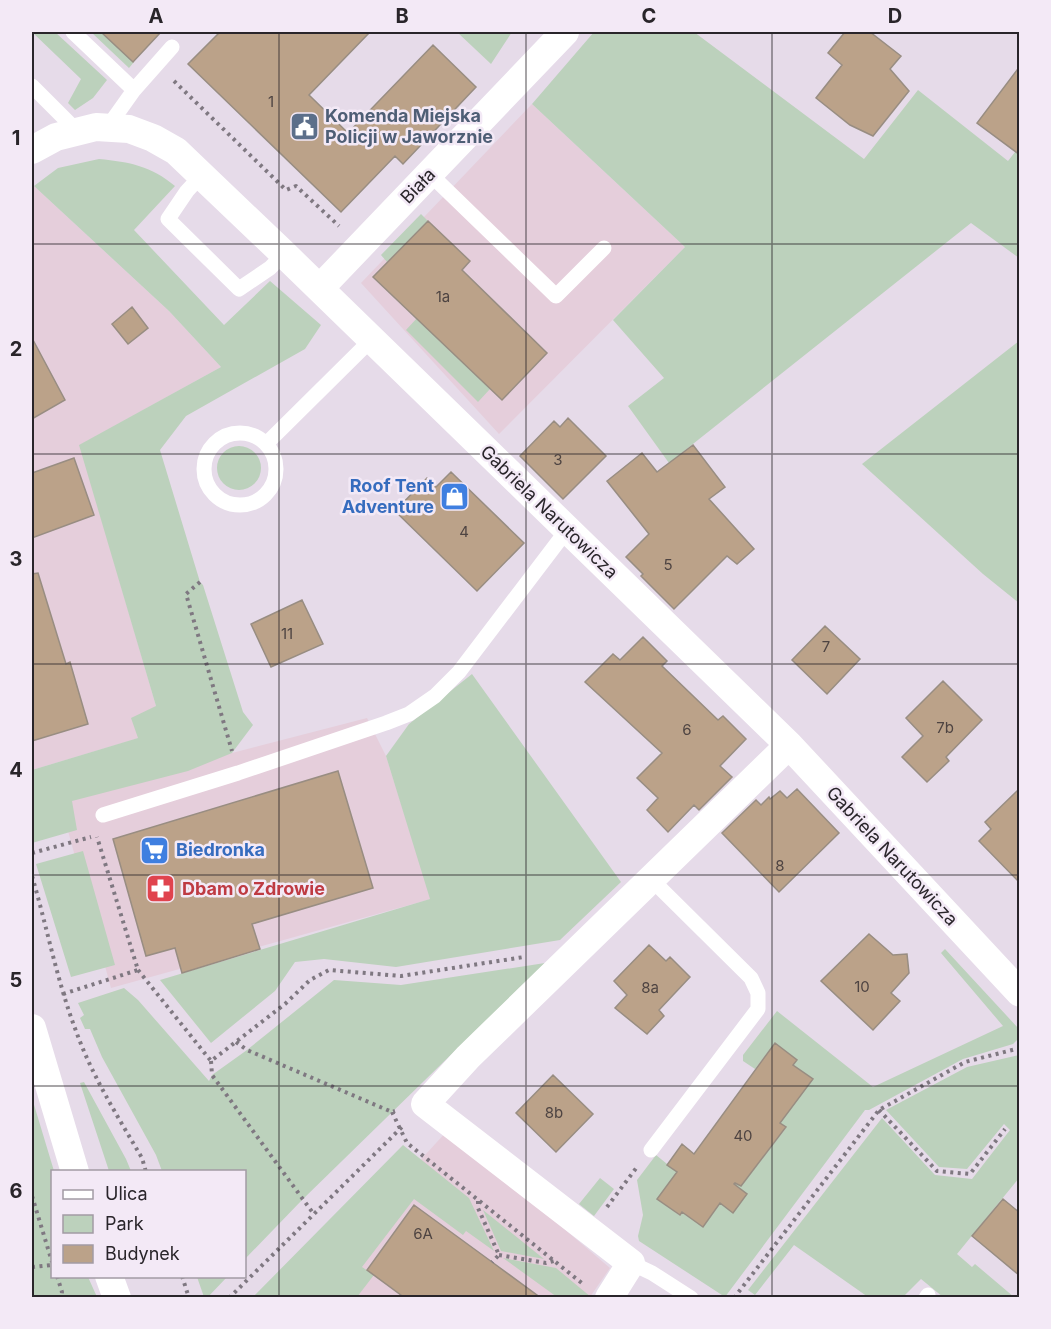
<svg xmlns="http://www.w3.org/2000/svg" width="1051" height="1329" viewBox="0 0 1051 1329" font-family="Inter,sans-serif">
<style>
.commercial{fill:#e5cedb}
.green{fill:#bcd1bc}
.building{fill:#bba289;stroke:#988d82;stroke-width:1.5}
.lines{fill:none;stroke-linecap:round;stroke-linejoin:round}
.path{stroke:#7f7881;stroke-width:4;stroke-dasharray:3 4.5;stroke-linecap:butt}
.service{stroke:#fff;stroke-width:15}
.minor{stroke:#fff;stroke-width:28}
.grid{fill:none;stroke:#29252a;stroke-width:1.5;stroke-opacity:0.55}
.labels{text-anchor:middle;stroke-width:5;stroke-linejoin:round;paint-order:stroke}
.number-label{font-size:15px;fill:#4e4442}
.service-label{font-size:18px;font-weight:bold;fill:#4e5e75;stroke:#f3e9f6;text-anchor:start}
.street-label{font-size:18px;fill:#29252a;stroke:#f3e9f6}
.shop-label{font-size:18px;font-weight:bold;fill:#366cbe;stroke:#f3e9f6;text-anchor:end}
.health-label{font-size:18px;font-weight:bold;fill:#be3a42;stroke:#f3e9f6;text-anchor:start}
.neatline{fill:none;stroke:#29252a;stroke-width:2}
.grid-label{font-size:20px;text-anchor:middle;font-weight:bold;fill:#29252a}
</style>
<rect width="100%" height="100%" fill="#e6dbe9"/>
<path class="commercial" d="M532 104 685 247 499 434 361 283Z
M34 186 169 311 221 367 80 445 156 706 139 738 32 770V187Z
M367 718 386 756 431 899 111 988 59 798Z
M448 1130 610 1268 590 1297 294 1298Z"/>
<path class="green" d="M32 32H55L107 80 93 98 75 110 68 103 81 79Z
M91 32H101L134 62 129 68Z
M457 32H512L491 64Z
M594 32H694L864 159 918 90 1008 161 1019 147V258L971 223 669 463 628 406 664 378 613 320 685 247 532 104Z
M99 159C130 162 151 166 175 186L134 230 224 325 270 281 321 325 305 349 186 416 160 450 200 582 203 585 243 712 253 725 232 753 188 771 72 801 77 830 32 843V770L138 738 131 718 156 706 79 445 221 367 169 311 34 186 58 168Z
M421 214 428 221 387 262 381 255Z
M417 318 490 389 478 402 406 330Z
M1019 341V603L983 574 862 464Z
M217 468a22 22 0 1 1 44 0a22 22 0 1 1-44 0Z
M472 674 621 882 560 940 396 967 324 959 295 962 275 991 211 1043 160 980 430 899 386 756 409 724Z
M83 851 115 965 71 977 36 864Z
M945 949 1019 1029V1038L1013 1044 963 1059 869 1110H865L725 1297 639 1241 638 1236 643 1215 637 1180 656 1155 677 1172 658 1199 679 1215 682 1212 703 1227 735 1183 741 1186 786 1128 780 1123 812 1079 793 1065 796 1059 775 1043 755 1069 743 1061V1055L777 1011 873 1087 1003 1026 941 953Z
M545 963 302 1200 245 1259 244 1172 162 1171 156 1155 102 1057 90 1029H85L80 1018 84 1015 78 1003 124 988 138 1000 209 1081 212 1075 247 1050 334 980 401 985Z
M1019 1055V1178L957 1254 972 1267 975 1264 1014 1297H943L921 1279 903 1297H868L794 1245 755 1295 748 1290 882 1118 935 1175 972 1179 1010 1130 1004 1124 967 1169 939 1167 886 1110 967 1067Z
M84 1082 126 1159 131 1171H109L80 1083Z
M32 1098 54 1171 52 1276 88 1277 97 1297H32Z
M403 1145 469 1198 494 1251 466 1231 463 1235 414 1199 362 1267 374 1275 357 1297H253Z
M600 1178 614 1189 594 1216 579 1204Z
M483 1210 544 1259 501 1251Z
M503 1258 556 1268 591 1297H557Z
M197 1277V1276L227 1277 207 1298 204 1297Z"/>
<path class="building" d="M101 32H161L133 62Z
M220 32H370L309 95 348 133 433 45 476 87 403 164 395 156 341 212 188 64Z
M845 32H870L901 56 890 69 909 91 873 136 850 125 816 98 842 65 828 53Z
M1020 66V155L977 123Z
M428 221 470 261 462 270 547 353 502 400 373 277Z
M132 307 148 328 128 344 112 324Z
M32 338 65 400 32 419Z
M568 418 606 456 563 499 520 456 554 421 560 427Z
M693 445 725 487 709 499 754 549 737 564 727 556 674 609 641 576 643 574 626 557 649 534 607 481 642 453 657 472Z
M74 458 94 515 32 538V473Z
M451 472 524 543 477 591 395 511 427 478 436 487Z
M38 573 66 664 70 662 88 724 32 741V574Z
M302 600 323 644 271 667 251 624Z
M825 626 860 659 827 694 792 660Z
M643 637 667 661 662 666 718 720 723 716 746 739 720 766 732 777 699 810 694 805 668 832 647 810 658 798 637 778 662 753 585 682 613 654 620 660Z
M943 681 982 720 946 757 949 761 927 782 902 757 923 736 906 718Z
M338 771 373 888 252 924 260 949 182 973 175 948 146 956 113 839Z
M1020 788V883L979 841 991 829 985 822Z
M797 789 839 833 779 892 722 833 756 800 761 805 769 797 770 799 780 791 787 798Z
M869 934 893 955 907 954 909 973 891 993 900 1001 873 1030 821 981Z
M649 945 666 961 670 957 690 977 659 1010 664 1016 647 1034 615 1008 627 995 614 981Z
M775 1043 797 1060 793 1065 813 1079 780 1123 786 1127 741 1186 735 1183 734 1184 747 1194 733 1213 720 1203 703 1227 682 1212 680 1215 657 1199 677 1172 667 1165 682 1144 694 1154Z
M553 1075 593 1114 556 1152 516 1113Z
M1003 1199 1020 1213V1276L972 1236Z
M414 1205 492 1262 541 1298H405L367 1270Z"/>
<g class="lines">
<path class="path" d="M174 81 286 190 296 186 339 226
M200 582 186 594 232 751
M32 853 91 837
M32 876C47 927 57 981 76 1031 92 1076 118 1117 142 1158L146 1172
M138 970 211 1061 285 1004 310 980 329 970 401 976 524 957
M63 994 138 970 97 837
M236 1042 247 1050 392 1112 395 1111
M211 1061 212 1075 313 1213
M879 1110 937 1171 970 1174 1005 1129
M392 1112 407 1143 583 1284
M32 1196 52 1262
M478 1201V1208L499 1255 492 1262
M607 1207 637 1167
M499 1255 546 1263 554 1261
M32 1267 52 1265
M57 1276 62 1292 61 1298
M182 1276 189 1298
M229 1298 404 1125
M734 1298 879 1110 965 1062 1020 1048"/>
<path class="service" d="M73 32 134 90
M32 86 77 131
M107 128 134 90 172 47
M430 174 556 296 604 248
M201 176 187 191 168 219 239 289 270 268 284 254
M204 469a36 36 0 1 1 72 0a36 36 0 1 1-72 0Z
M266 444 372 339
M103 815 238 773 386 723 409 714 435 696 459 672 567 530
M651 1150 758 1009V993L751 978 651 879
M631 1263 652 1273 691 1298
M926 1298 928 1295"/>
<path class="minor" d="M32 150 56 137 96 127 129 129 153 138 176 151 284 254 789 745 1020 993
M320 288 565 32
M32 1028 75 1172
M109 1276 117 1298
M609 1298 631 1263 425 1104 468 1057 789 745"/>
</g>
<path class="grid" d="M279 32V1298M526 32V1298M772 32V1298M32 244H1020M32 454H1020M32 664H1020M32 875H1020M32 1086H1020"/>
<defs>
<symbol id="civic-square" viewBox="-11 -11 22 22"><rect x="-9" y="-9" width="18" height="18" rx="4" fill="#5c6f8a" stroke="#f3e9f6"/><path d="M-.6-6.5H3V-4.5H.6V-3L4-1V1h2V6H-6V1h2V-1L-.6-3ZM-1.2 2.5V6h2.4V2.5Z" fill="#fff"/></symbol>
<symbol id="shop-square" viewBox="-11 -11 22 22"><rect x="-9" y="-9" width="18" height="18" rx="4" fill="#3f7fe0" stroke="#f3e9f6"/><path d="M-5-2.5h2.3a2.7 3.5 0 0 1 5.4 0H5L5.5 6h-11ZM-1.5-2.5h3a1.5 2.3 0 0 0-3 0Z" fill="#fff"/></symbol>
<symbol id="supermarket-square" viewBox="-11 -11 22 22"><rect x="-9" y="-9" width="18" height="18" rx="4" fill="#3f7fe0" stroke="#f3e9f6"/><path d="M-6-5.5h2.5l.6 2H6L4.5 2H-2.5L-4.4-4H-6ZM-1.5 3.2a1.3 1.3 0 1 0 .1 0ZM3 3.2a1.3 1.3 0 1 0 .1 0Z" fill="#fff"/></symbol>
<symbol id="pharmacy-square" viewBox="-11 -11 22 22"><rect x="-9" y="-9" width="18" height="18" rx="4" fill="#e0444e" stroke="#f3e9f6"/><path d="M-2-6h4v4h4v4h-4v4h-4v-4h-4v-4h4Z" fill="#fff"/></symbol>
</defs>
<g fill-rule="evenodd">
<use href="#civic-square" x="288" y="110" width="33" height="33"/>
<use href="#shop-square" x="438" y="480" width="33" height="33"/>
<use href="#supermarket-square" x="138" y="834" width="33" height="33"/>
<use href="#pharmacy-square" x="144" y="872" width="33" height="33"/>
</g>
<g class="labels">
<g class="number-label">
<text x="271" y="107">1</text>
<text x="443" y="302">1a</text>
<text x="558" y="465">3</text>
<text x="464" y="537">4</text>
<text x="668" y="570">5</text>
<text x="287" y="639">11</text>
<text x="826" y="652">7</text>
<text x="945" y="733">7b</text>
<text x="687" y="735">6</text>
<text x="780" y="871">8</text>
<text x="862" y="992">10</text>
<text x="650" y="993">8a</text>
<text x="554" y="1118">8b</text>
<text x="743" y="1141">40</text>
<text x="423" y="1239">6A</text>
</g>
<g class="service-label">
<text x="325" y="122">Komenda Miejska<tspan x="325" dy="21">Policji w Jaworznie</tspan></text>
</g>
<g class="street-label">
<text transform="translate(418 186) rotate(-46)" y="6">Biała</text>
<text transform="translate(549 512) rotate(44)" y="6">Gabriela Narutowicza</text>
<text transform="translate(892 856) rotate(47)" y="6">Gabriela Narutowicza</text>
</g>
<g class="shop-label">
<text x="434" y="492">Roof Tent<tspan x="434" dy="21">Adventure</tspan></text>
<text x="176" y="856" text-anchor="start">Biedronka</text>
</g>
<g class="health-label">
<text x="182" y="895">Dbam o Zdrowie</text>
</g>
</g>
<rect width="1051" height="1329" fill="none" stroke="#f3e9f6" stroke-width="66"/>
<rect x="51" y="1170" width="195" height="108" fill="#f3e9f6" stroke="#a29ba4" stroke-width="1.5"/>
<rect x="63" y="1190" width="30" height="9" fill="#ffffff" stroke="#a29ba4" stroke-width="1.5"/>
<text x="105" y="1200" font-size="18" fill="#29252a">Ulica</text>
<rect x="63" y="1215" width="30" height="18" fill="#bcd1bc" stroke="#a29ba4" stroke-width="1.5"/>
<text x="105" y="1230" font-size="18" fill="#29252a">Park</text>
<rect x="63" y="1245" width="30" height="18" fill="#bba289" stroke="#a29ba4" stroke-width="1.5"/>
<text x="105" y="1260" font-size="18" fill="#29252a">Budynek</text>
<rect x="33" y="33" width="985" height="1263" class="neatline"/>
<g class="grid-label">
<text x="156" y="23">A</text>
<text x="402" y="23">B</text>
<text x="649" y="23">C</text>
<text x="895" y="23">D</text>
<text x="16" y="145">1</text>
<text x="16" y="356">2</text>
<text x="16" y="566">3</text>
<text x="16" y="777">4</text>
<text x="16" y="987">5</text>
<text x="16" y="1198">6</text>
</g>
</svg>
